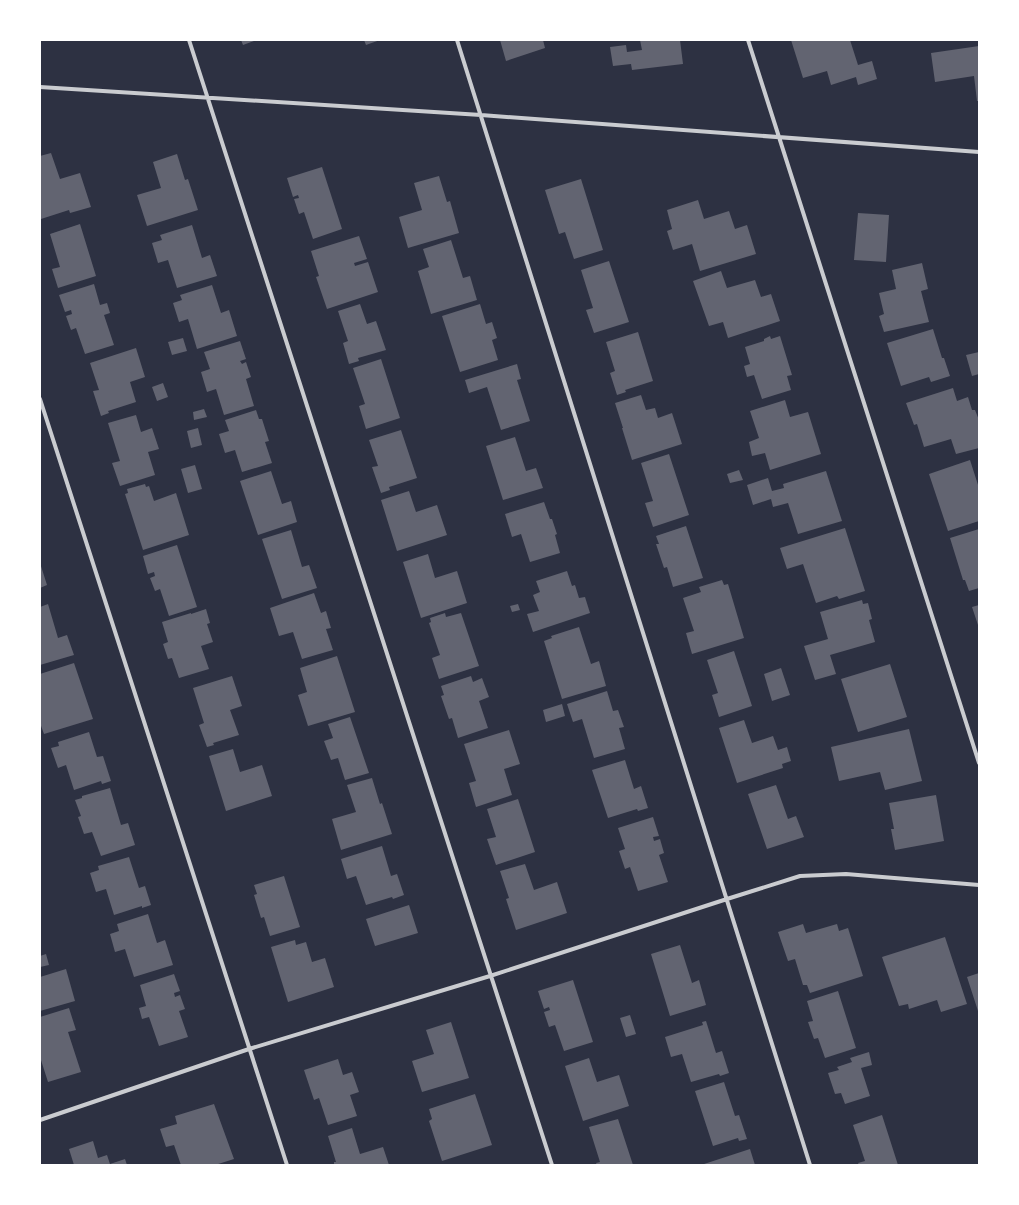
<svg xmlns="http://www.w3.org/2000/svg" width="1019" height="1205" viewBox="0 0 1019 1205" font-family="Overpass,sans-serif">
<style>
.building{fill:#626471}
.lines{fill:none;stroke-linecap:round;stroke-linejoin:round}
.minor{stroke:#caccd0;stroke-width:4}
</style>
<rect width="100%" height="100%" fill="#2d3142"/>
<path class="building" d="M241 40H257L243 45Z
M364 40H380L366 45Z
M500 40H543L545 48 506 61Z
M640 40H680L683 64 632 70 631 64 613 66 610 47 626 45 627 52 642 50Z
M791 40H850L858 65 872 61 877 79 858 85 856 77 831 85 827 71 803 78Z
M979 46V101H977L974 76 935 82 931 53Z
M51 153 60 179 80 173 91 207 70 213 69 210 41 219 40 156Z
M177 154 185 180 188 179 198 210 147 226 137 195 161 188 153 162Z
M322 167 342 229 313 239 304 212 299 214 294 199 299 198 298 195 293 197 287 178Z
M439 176 447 202 450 201 459 233 408 248 399 217 422 210 414 183Z
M581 179 603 250 574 259 565 232 559 234 545 190Z
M698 200 704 219 729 211 735 229 747 225 756 254 700 271 692 244 673 250 667 231 672 229 667 210Z
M858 213 889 215 886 262 854 260Z
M80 224 96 276 58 288 52 269 60 267 50 234Z
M192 225 202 258 210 255 217 276 177 288 168 260 158 263 152 243 162 240 160 235Z
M359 236 367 259 354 263 355 266 368 262 378 292 327 309 316 277 319 276 311 251Z
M451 240 463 278 470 276 477 300 431 314 418 271 429 267 423 249Z
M609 261 629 322 594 333 586 310 593 308 581 270Z
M922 263 928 289 921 291 929 322 884 332 879 316 884 314 879 293 896 289 892 270Z
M721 271 727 288 755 280 761 297 771 294 780 321 728 338 723 322 709 326 693 281Z
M94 284 100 305 107 303 110 313 104 315 114 345 85 354 76 328 71 330 66 316 72 314 71 310 65 312 59 295Z
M212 285 221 313 229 310 237 336 197 349 188 319 179 322 173 303 182 300 180 295Z
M360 304 367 324 376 321 386 350 358 358 359 361 349 364 343 343 348 341 338 311Z
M480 304 486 324 492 322 497 338 492 340 498 360 460 372 442 316Z
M933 329 942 358H944L950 376 931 382 929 377 901 386 887 343Z
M638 332 653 381 625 390 626 392 617 395 610 373 615 371 606 342Z
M770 336 771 339 780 336 792 375 787 376 791 390 762 399 754 375 747 377 744 366 750 364 745 347 764 341V339Z
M183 338 187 351 172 355 168 342Z
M240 341 246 359 240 361 242 364 246 362 251 377 246 379 254 406 224 415 216 389 207 392 201 372 210 369 204 352Z
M136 348 145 377 130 382 136 402 108 411 109 413 101 416 93 391 99 390 90 363Z
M979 352V374L972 376 966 355Z
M381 359 400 418 366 429 359 406 365 404 353 368Z
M517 364 521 379 517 380 530 421 501 430 487 387 469 393 465 380Z
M163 383 168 397 157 401 152 387Z
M953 388 957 401 968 397 972 410H975L979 420 978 422 979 426V448L956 454 951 439 924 447 917 424 914 425 906 403Z
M641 395 646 410 655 408 658 418 672 413 682 444 632 460 622 428H623L615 403Z
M785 400 790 417 808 412 821 454 770 470 765 453 752 456 749 442 759 438 750 411Z
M204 409 207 417 194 420 193 412Z
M256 410 259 419H262L269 441 265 442 272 463 242 472 235 450 225 453 219 434 229 431 225 420Z
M136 415 141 432 152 428 159 449 148 452 155 475 120 486 112 463 120 461 108 423Z
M198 428 202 445 191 448 187 431Z
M401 430 417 478 389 487 390 490 381 493 372 467 378 466 369 440Z
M515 437 526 471 536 468 543 488 503 500 486 446Z
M669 454 689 515 653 527 645 503 653 501 641 463Z
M970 460 979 488V521L948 531 929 474Z
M195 465 202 489 188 493 181 469Z
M739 470 743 480 730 483 727 474Z
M271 471 282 504 291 501 297 522 258 535 240 481Z
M826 471 842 521 798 534 788 503 773 507 771 499 753 505 747 485 768 478 772 491 784 488 783 484Z
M145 484 146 487 149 486 154 501 176 493 189 535 143 550 125 494 128 493 127 489Z
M409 491 416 512 437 505 447 535 397 551 381 500Z
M544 502 550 519H552L557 534 555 535 560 553 530 562 521 534 512 537 505 514Z
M686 526 703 578 673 587 667 567 664 568 656 544H659L656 536Z
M845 528 865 591 839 599 837 596 816 603 803 564 787 569 780 548Z
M979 529V588L969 591 965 580H963L950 538Z
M291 530 302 567 309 565 317 588 282 599 262 539Z
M177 545 197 607 169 616 160 589 155 591 150 578 155 576 154 572 148 574 143 556Z
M428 554 435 578 457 571 467 603 421 618 403 562Z
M40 563 47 585 40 588Z
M567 571 572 586 575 585 579 598 585 597 590 613 533 632 527 614 539 611 533 595 540 592 536 581Z
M722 580 724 585 728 584 744 638 692 654 686 633 694 631 683 598 701 592 699 587Z
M314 593 321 613 326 611 331 628 326 629 333 650 302 659 293 632 279 636 270 608Z
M862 600 863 604 868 603 872 619 869 620 875 642 830 655 836 674 815 680 804 646 828 639 820 612Z
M48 604 58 638 67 635 74 655 40 665V607Z
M518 604 520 610 512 612 510 606Z
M979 605V628L972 607Z
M206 609 210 623 207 624 213 642 201 646 209 669 179 678 172 658 168 659 163 644 168 642 162 622 191 613V614Z
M445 613 446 617 461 613 479 666 439 679 432 658 440 655 429 623 431 622 430 618Z
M579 627 591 664 599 661 606 686 562 699 544 641 552 638 551 636Z
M734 651 752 706 719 717 712 695 718 693 707 660Z
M337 656 355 712 308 726 298 695 307 692 300 668Z
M74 663 93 719 44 734 40 723V674Z
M890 664 907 717 858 732 841 679Z
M781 668 790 695 772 701 764 674Z
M232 676 242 706 230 710 239 735 213 743 214 745 207 747 199 725 204 723 193 688Z
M471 676 473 682 482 678 489 697 479 701 488 728 458 738 452 718 449 719 441 696 444 695 441 686Z
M607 691 613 711 618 710 624 727 619 728 625 749 594 758 582 719 573 722 567 704Z
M562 704 565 716 546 722 543 710Z
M350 717 369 773 345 780 338 758 331 760 324 741 333 738 328 724Z
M744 720 752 743 773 736 778 750 787 747 791 761 782 764 783 768 737 783 719 728Z
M909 729 922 781 885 790 880 772 839 781 831 747Z
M509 730 520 764 504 769 512 795 476 807 469 783 476 781 464 744Z
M89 732 97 757 103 756 111 781 102 784 101 781 74 790 66 765 58 768 51 748 59 746 58 742Z
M233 749 240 772 262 765 272 796 226 811 209 756Z
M625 760 634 789 641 786 648 808 638 811 637 809 608 818 592 770Z
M372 778 380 804 382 803 392 834 341 850 332 819 356 812 347 785Z
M776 785 788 819 796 816 804 837 767 849 748 794Z
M110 788 121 825 128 823 135 845 101 856 92 832 84 834 78 817 81 816 75 800 82 798V796Z
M936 795 944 841 895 850 891 829H894L889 803Z
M518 799 535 852 496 865 487 839 496 837 487 809Z
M653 817 659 836 653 837 654 841 660 839 664 853 659 855 668 882 638 891 630 867 625 869 619 851 625 849 618 828Z
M382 846 391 876 397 874 404 895 393 899 392 897 366 905 356 876 347 879 341 859Z
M129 857 139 888 145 886 151 905 142 908V906L114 915 106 889 96 892 90 873 99 870 98 866Z
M525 864 534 890 557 882 567 913 516 930 506 899 509 898 500 871Z
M284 876 300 927 270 936 264 917 261 918 254 895 257 894 254 885Z
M409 905 418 933 375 946 366 919Z
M148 914 157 943 165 940 173 965 134 977 125 949 115 952 110 934 119 931 117 924Z
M803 924 806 933 837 924 839 931 848 928 863 976 810 993 807 985H803L795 959 788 961 778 932Z
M945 937 967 1004 941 1012 937 1000 909 1009 908 1004 899 1006 882 957Z
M295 940 296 945 306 942 312 962 325 958 334 987 288 1002 271 947Z
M680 945 692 983 699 980 706 1005 670 1016 651 954Z
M46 954 49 965 40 967V956Z
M66 969 75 1001 40 1011V977Z
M979 973V1011H978L967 977Z
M174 974 180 991 174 993 175 997 180 995 185 1009 179 1011 188 1037 159 1046 149 1017 142 1019 139 1008 146 1006 140 985Z
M573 980 593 1042 564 1051 555 1025 549 1027 544 1012 550 1010 549 1007 544 1009 538 991Z
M838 991 856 1048 825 1058 818 1038 814 1039 808 1022 813 1021 807 1001Z
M69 1008 76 1030 68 1032 81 1072 48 1082 40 1057V1017Z
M630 1015 636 1034 626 1037 620 1018Z
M706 1021 716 1053 722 1051 729 1073 720 1076 719 1074 691 1082 682 1054 671 1057 665 1037 703 1025 702 1022Z
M451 1022 469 1078 422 1092 412 1061 434 1054 426 1030Z
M869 1052 872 1065 861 1068 870 1096 845 1104 841 1093 835 1094 828 1073 839 1070 837 1067 852 1062 850 1058Z
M589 1058 597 1082 619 1075 629 1106 583 1121 565 1066Z
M338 1059 343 1075 352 1072 359 1092 350 1095 357 1116 328 1125 319 1098 314 1100 304 1070Z
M724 1082 735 1116 739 1115 747 1139 739 1141 738 1138 713 1146 695 1091Z
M475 1094 492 1145 442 1161 429 1121 432 1119 429 1109Z
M214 1104 234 1159 215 1165H181L174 1145 166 1147 160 1129 177 1124 175 1116Z
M882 1115 898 1165H859L858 1163 865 1161 853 1125Z
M618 1119 633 1165H597L596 1163 600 1162 589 1127Z
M352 1128 360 1154 383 1147 389 1165H334V1162H336L328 1136Z
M93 1141 98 1158 107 1155 110 1164 125 1159 127 1165H74L69 1149Z
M750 1149 755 1165H701Z"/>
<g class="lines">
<path class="minor" d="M189 40 552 1165
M457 40 810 1165
M748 40 979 763
M40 87 481 115 979 152
M40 399 287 1165
M40 1120 249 1049 490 976 727 899 800 876 846 874 979 885"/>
</g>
<rect width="1019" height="1205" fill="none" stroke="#ffffff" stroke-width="82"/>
</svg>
